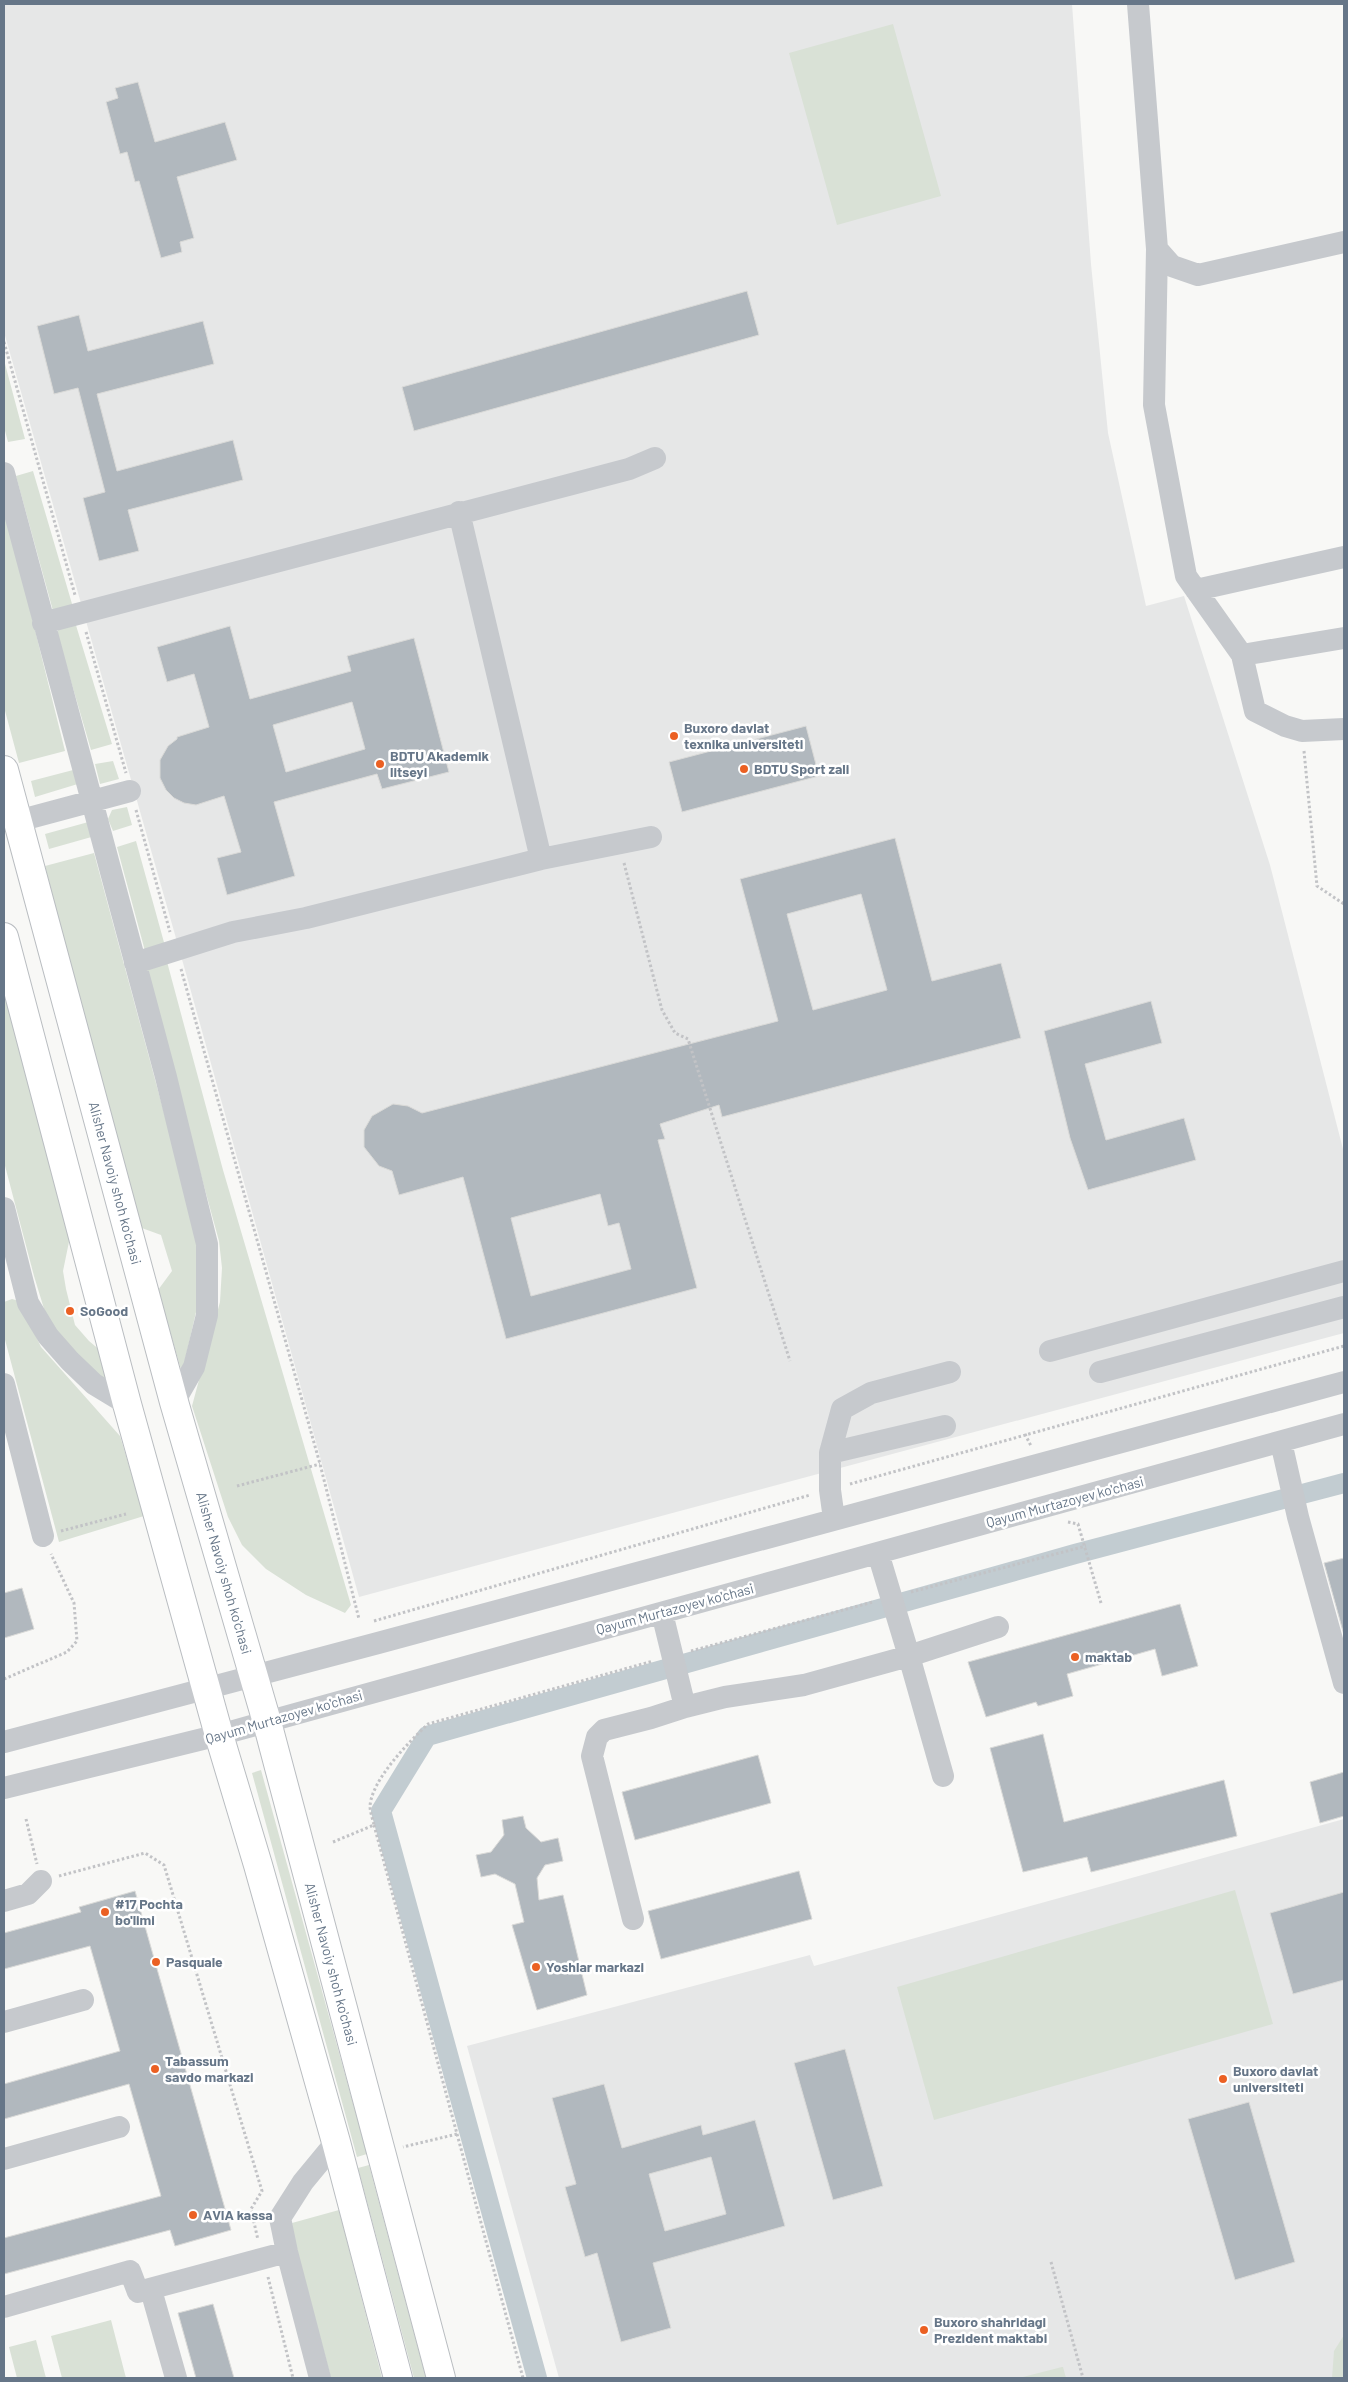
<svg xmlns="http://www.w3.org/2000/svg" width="1348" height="2382" viewBox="0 0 1348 2382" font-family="Barlow,sans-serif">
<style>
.built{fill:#e6e7e7}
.green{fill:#d9e1d6}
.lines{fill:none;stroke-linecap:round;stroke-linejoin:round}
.canal{stroke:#c2ccd1;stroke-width:20}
.building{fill:#b1b8be;stroke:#dadad8;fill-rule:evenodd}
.major-casing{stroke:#b9bdc1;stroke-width:30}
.path{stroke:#c2c3c6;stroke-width:3;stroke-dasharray:2.5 2.5;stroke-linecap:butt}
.minor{stroke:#c6c9cd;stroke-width:22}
.major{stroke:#fff;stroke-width:28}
.poi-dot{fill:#eb6023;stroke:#fff;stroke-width:2}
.labels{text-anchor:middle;stroke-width:5;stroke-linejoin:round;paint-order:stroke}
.poi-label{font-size:14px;font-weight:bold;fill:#667688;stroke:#fff;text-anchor:start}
.street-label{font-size:14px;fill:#667688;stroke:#fff}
</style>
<rect width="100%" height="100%" fill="#f8f8f6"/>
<path class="built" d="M4 4H1072L1091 264 1108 433 1146 606 1184 596 1270 865 1344 1153V1333L359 1597 187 977 4 332Z
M1344 1819V2378H559L467 2046 810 1955 814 1966Z"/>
<path class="green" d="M893 24 941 196 837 225 789 53Z
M4 360 25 439 8 442 4 427Z
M33 471 75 614 55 618 16 476Z
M4 505 65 751 19 763 4 707Z
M75 622 112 744 91 750 57 633 60 626Z
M113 761 119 779 100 784 95 764Z
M77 769 81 783 35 797 31 781Z
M127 807 132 825 113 831 108 819 112 810Z
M92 821 95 836 49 849 45 834Z
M136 841 165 946 145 951 117 847Z
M94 853 180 1172 200 1256 199 1299 182 1373 158 1290 172 1271 161 1235 139 1227 45 866Z
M166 958 223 1170 351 1605 345 1613 306 1595 266 1569 242 1545 228 1517 192 1406 220 1302 222 1268 219 1241 143 963Z
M4 982 71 1232 63 1271 66 1289 75 1325 89 1341 101 1351 110 1386 62 1341 45 1312 34 1276 4 1162Z
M12 1299 19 1301 41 1347 120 1436 144 1516 59 1542 4 1336V1302Z
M261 1770 367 2154 357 2157 252 1773Z
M1235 1890 1273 2024 934 2120 897 1987Z
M369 2165 426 2378H414L358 2168Z
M339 2210 382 2378H331L293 2236 292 2223Z
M111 2320 126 2378H62L51 2336Z
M1344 2335V2378H1332L1334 2351Z
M36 2340 46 2378H17L9 2347Z
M1063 2367 1066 2378H1019L1062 2367Z"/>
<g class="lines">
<path class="canal" d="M537 2378 381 1811 427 1736 1075 1554 1344 1483"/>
</g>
<path class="building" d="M138 82 155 142 225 122 237 160 177 177 194 238 180 242 182 252 161 258 139 181 135 182 127 152 120 154 106 102 118 98 115 88Z
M747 291 759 335 414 431 402 387Z
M79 315 88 351 203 321 214 364 97 394 117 471 233 440 243 480 128 510 139 551 99 561 83 498 105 492 78 388 54 394 37 326Z
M230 626 250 699 351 671 347 656 414 638 449 772 382 789 377 774 274 802 295 876 227 895 217 858 241 852 224 796 196 805 184 803 174 798 166 790 160 778V760L168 746 177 739V737L209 727 194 674 167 682 157 647ZM352 702 365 749 286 772 273 725Z
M806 726 819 776 682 812 669 762Z
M895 838 932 981 1001 963 1021 1038 722 1117 719 1105 660 1124 665 1139 658 1140 697 1288 506 1339 463 1177 399 1195 392 1171 379 1166 364 1147V1130L372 1116 393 1104 408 1106 422 1113 778 1021 740 879ZM861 894 887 990 813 1010 787 914ZM600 1194 608 1226 619 1223 631 1269 531 1296 511 1218Z
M1151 1001 1162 1043 1085 1064 1106 1140 1184 1118 1196 1160 1088 1190 1070 1138 1044 1031Z
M1344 1558V1635L1324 1563Z
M22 1588 34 1629 4 1638V1593Z
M1180 1604 1198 1666 1162 1676 1155 1649 1067 1674 1073 1696 1038 1706 1036 1702 986 1717 968 1662Z
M1043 1734 1064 1822 1224 1780 1237 1836 1091 1872 1087 1857 1023 1872 990 1748Z
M758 1755 771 1803 635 1840 622 1792Z
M1344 1772V1816L1320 1823 1310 1782Z
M523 1816 526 1828 541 1842 558 1838 563 1861 545 1865 537 1878 539 1900 563 1895 587 1995 537 2010 512 1925 524 1922 515 1884 495 1874 481 1877 476 1855 491 1852 504 1835 502 1820Z
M799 1871 812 1919 661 1959 648 1911Z
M135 1891 231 2230 175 2246 170 2230 4 2274V2238L161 2196 129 2084 4 2119V2084L120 2051 90 1946 4 1969V1933L81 1912 79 1907Z
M1344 1892V1980L1293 1994 1270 1913Z
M845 2049 883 2186 833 2200 794 2063Z
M604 2084 622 2148 701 2125 703 2135 755 2120 785 2226 653 2263 671 2328 621 2342 597 2253 585 2257 565 2187 576 2184 552 2098ZM711 2157 726 2214 665 2231 649 2174Z
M1249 2102 1295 2262 1235 2280 1188 2119Z
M213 2304 234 2378H196L178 2313Z"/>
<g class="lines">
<defs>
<path id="major" d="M4 770 174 1402 267 1722 441 2378
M4 937 127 1404 219 1735 258 1865 336 2142 398 2378"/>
</defs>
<use href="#major" class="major-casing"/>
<path class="path" d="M4 342 75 595
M86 632 126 773
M1304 751 1317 886 1344 904
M136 810 170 932
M624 863 662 1010 675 1033 688 1039 790 1361
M181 969 320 1464 359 1619
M1025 1434 1031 1446
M850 1484 1344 1346
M237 1486 320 1464
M1068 1522 1078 1524 1101 1603
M61 1531 126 1514
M911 1592 1086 1546
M374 1621 810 1495
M691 1651 873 1602
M4 1679 67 1652 77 1641 74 1603 51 1554
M26 1819 37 1864
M374 1825 457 2134 403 2147
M333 1842 374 1825C373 1820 370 1812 370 1806 372 1779 409 1742 428 1724L653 1661
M59 1876 145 1853 164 1865 262 2191 251 2209 258 2240
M457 2134 523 2378
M1051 2262 1083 2378
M268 2277 293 2378"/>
<path class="minor" d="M1138 4 1157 249 1172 266 1198 275 1344 242
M1157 249 1154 405 1186 576 1242 655 1255 711 1285 726 1302 731 1344 729
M4 473 166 1077 207 1244V1315L194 1367 174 1402
M459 512 541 859
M1196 590 1344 557
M43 623 629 469 655 458
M1242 655 1344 638
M18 821 130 791
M135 963 233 932 306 918 541 859 651 837
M4 1208 28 1303 48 1336 70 1361 94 1384 127 1404
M1050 1351 1344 1271
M1100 1372 1344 1307
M4 1384 43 1536
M1281 1442 1298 1517 1344 1683
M830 1453 945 1426
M834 1519 830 1490V1453L842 1409 871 1393 950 1372
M685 1707 725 1697 804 1685 909 1656 878 1553
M4 1742 378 1643 1344 1382
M943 1776 909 1656 998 1627
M4 1788 219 1735 1344 1424
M4 1901 28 1894 41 1881
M633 1919 592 1756 597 1737 604 1730 651 1718 685 1707 662 1613
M4 2022 83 2000
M4 2159 119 2127
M151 2290 176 2378
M4 2307 130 2271 138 2292 287 2252
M320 2378 287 2252 280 2218 303 2182 336 2142"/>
<use href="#major" class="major"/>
</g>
<g class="poi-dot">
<circle cx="674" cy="736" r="5"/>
<circle cx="380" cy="764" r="5"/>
<circle cx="744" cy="769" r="5"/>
<circle cx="70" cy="1311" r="5"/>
<circle cx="1075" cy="1657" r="5"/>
<circle cx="105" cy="1912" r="5"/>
<circle cx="156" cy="1962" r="5"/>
<circle cx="536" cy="1967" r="5"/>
<circle cx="155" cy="2069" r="5"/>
<circle cx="1223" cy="2079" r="5"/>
<circle cx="193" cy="2215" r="5"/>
<circle cx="924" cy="2330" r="5"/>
</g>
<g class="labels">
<g class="poi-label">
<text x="684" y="733">Buxoro davlat<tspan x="684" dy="16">texnika universiteti</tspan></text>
<text x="390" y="761">BDTU Akademik<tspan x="390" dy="16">litseyi</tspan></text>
<text x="754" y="774">BDTU Sport zali</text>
<text x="80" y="1316">SoGood</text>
<text x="1085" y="1662">maktab</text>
<text x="115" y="1909">#17 Pochta<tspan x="115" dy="16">bo'limi</tspan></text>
<text x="166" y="1967">Pasquale</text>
<text x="546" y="1972">Yoshlar markazi</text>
<text x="165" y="2066">Tabassum<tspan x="165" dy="16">savdo markazi</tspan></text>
<text x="1233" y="2076">Buxoro davlat<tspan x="1233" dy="16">universiteti</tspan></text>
<text x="203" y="2220">AVIA kassa</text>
<text x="934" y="2327">Buxoro shahridagi<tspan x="934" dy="16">Prezident maktabi</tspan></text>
</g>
<g class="street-label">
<text transform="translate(115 1183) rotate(75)" y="5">Alisher Navoiy shoh ko'chasi</text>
<text transform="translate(1065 1502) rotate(-15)" y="5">Qayum Murtazoyev ko'chasi</text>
<text transform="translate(224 1573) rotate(74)" y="5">Alisher Navoiy shoh ko'chasi</text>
<text transform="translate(675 1609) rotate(-15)" y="5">Qayum Murtazoyev ko'chasi</text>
<text transform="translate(284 1717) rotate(-16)" y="5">Qayum Murtazoyev ko'chasi</text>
<text transform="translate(331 1964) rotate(75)" y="5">Alisher Navoiy shoh ko'chasi</text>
</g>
</g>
<rect width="1348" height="2382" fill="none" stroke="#667688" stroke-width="10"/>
</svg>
